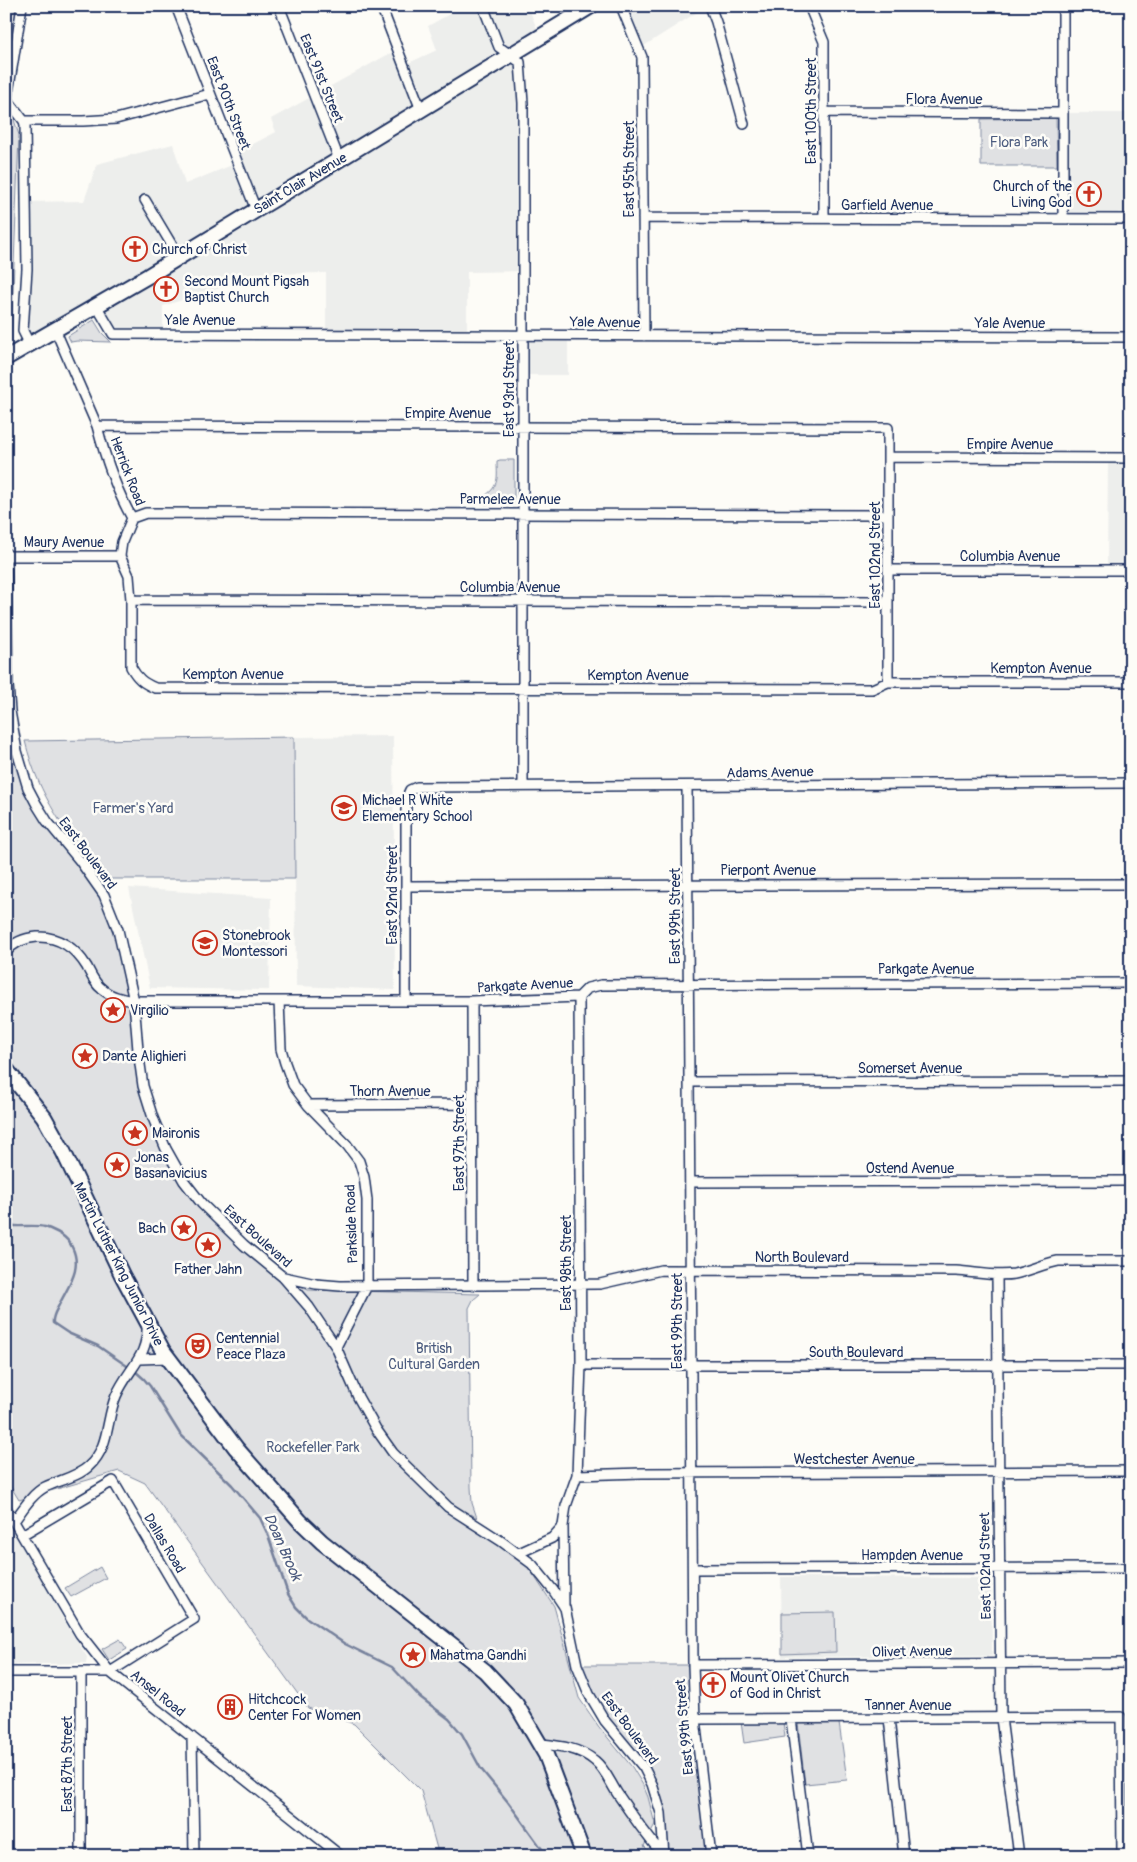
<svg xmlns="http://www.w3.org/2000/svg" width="1137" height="1862" viewBox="0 0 1137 1862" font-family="Pangolin,sans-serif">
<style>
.built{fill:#edeeec}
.green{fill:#e0e1e3;stroke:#7e88a0}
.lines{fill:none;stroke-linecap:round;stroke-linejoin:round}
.stream{stroke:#76819c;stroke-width:2.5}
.street-casing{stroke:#1b2f5e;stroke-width:12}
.secondary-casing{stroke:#1b2f5e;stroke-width:18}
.street{stroke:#fdfcf7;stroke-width:9}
.secondary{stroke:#fdfcf7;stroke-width:14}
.labels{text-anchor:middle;stroke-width:5;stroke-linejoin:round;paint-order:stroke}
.street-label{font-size:14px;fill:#1b2f5e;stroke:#fdfcf7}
.park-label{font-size:14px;fill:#4c5c7f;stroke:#fdfcf7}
.poi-label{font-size:14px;fill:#1b2f5e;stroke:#fdfcf7;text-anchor:start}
.water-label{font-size:15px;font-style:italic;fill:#49587d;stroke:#fdfcf7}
</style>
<rect width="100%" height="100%" fill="#fdfcf7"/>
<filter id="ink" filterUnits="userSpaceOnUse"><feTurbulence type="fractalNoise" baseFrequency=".02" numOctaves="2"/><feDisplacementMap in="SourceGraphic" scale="10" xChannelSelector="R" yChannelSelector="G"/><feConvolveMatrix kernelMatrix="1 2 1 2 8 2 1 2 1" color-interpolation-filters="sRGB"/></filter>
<g filter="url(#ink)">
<path class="built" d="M464 6H528L540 37 511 55 520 62 523 271 467 272V335L326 334V273L265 274 163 306V334H113L96 305 29 343 23 331 26 202 84 201 97 164 173 144 185 184 237 163 234 154 276 132 271 119 398 49 404 65 437 50 428 26Z
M621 6H707L639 49Z
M1063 113H1131V219L1063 218Z
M523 335H568V375H523Z
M1108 458H1131V570H1107Z
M393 736 395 990 296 986 294 737Z
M129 888 271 898 269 990 150 988Z
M6 1519 15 1531 62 1617 87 1657 86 1663 6 1665Z
M781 1577 991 1578 992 1656 782 1657Z"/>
<path class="green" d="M6 6H21L7 99 19 135 11 342 6 349Z
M1056 118 1057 166H981V119Z
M94 320 102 333 111 342 77 341 71 342 68 336Z
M500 460H514V504H485V496C500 485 497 477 497 461Z
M6 573 10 711 28 788 80 861 118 930 143 1086 166 1149 209 1211 283 1277 308 1290 480 1294 473 1300 469 1308 471 1487 472 1503 477 1518 471 1514 470 1522 519 1553 554 1606 579 1698 599 1727 632 1767 643 1785 648 1797 655 1824 644 1846 653 1856H439L421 1791 354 1724 308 1708 145 1483 119 1471 19 1500 6 1479Z
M294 737 295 879H99C67 831 39 798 25 741Z
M100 1567 106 1578 71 1597 65 1588Z
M835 1612 836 1652 782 1654V1613Z
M120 1639 127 1649 109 1660 102 1649Z
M577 1665H693L711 1856H664L652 1784 605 1721Z
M741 1722H783L785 1737 744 1743Z
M798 1723H839L847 1780 805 1784Z"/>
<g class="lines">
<path class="stream" d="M6 1225C19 1228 32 1224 45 1227 56 1231 67 1236 72 1247 83 1269 68 1286 59 1305 56 1311 52 1316 53 1323L68 1333 98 1346 130 1368
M135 1371 144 1379 150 1386 180 1434 232 1485 260 1518 268 1535 288 1594 296 1607 307 1618 345 1644 392 1667 420 1697 449 1719 462 1734 481 1769 508 1802 547 1856"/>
<defs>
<path id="street" d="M22 6 7 99 24 121 25 125 27 269 23 331 29 343
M176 6 256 210
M279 6 339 159
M381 6 421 110
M483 6 499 47 520 62 523 103V786
M621 6 642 57 644 336
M710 6 716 22 744 124
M809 6 824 42V218
M1063 6V218
M825 112 1063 113
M24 121H83L116 119 210 94
M145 200 179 257
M643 218 1131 219
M96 305 113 334 1131 337
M55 329 97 426C105 457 116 490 132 518
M97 426 888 428V682
M888 457 1131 458
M132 518 122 542 120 556 129 576 131 600V667C137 678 143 683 155 688L872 689 888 682H1131
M132 518 146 513 888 515
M6 553 8 685 10 711 17 751 28 788 37 805 47 821 80 861 104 895 118 930 134 1001 138 1050 143 1086 153 1118 166 1149 184 1181 202 1204 244 1245 283 1277 309 1307 336 1347 358 1397 376 1429 393 1453 448 1507 501 1541 532 1564 553 1590 565 1608 577 1665 589 1694 605 1721 644 1768 652 1784 661 1813 664 1856
M7 556H120
M889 570H1131
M131 600 888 602
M687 786 693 1665 695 1719 711 1856
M406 886 1131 884
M6 952C14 942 24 938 37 937 59 936 76 949 87 967 91 975 95 984 102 989 111 997 123 999 134 1001H472L579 997 588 988 601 985 1131 983
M279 1001 281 1049 285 1063 293 1085 308 1105 347 1145 359 1161 364 1177 367 1200V1286L336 1347
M406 1001V799L410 790 417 787 1131 783
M472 1001 473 1286
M689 1082 1131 1081
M308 1105 472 1104
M690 1182 1131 1181
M997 1275 1001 1718 1019 1856
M284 1277 316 1284 340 1286 600 1284 661 1270 956 1271C975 1272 994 1277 1014 1274 1029 1271 1043 1264 1058 1261H1131
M140 1359 168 1358
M581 1365H1131
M577 1475 642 1473 1131 1471
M6 1508 80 1634 110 1672 341 1856
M14 1521C23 1509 32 1494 45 1487 59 1480 78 1477 89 1466 110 1447 106 1419 116 1396 128 1368 149 1357 147 1324
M519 1553 552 1538 563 1526
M693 1569 1131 1568
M564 1607 563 1526 566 1506 577 1475 581 1365 579 997
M693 1665C839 1665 985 1663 1131 1663
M6 1672H110L194 1619 113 1481 22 1535
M81 1672V1856
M889 1718 904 1856
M695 1719 1121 1717 1122 1856
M791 1719 808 1856
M192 1737 194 1856
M541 1744C560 1746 580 1748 595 1761 605 1769 610 1782 617 1793 631 1814 646 1835 663 1855"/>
<path id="secondary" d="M6 358 148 276 591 6
M6 1069 44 1117 63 1151 122 1275 163 1351 236 1448 300 1521 322 1542 485 1671 516 1704 546 1755 584 1856"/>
</defs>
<use href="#street" class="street-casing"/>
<use href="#secondary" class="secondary-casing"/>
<use href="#street" class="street"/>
<use href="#secondary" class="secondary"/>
</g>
</g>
<defs>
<symbol id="church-ring" viewBox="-11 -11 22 22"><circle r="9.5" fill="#fdfcf7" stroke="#c8321e" stroke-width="1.5"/><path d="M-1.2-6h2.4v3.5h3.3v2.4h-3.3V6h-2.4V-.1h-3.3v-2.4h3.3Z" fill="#c8321e"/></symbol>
<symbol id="school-ring" viewBox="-11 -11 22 22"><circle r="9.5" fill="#fdfcf7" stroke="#c8321e" stroke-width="1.5"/><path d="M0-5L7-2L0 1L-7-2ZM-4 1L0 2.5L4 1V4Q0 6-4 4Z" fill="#c8321e"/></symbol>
<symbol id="sight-ring" viewBox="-11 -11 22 22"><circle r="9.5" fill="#fdfcf7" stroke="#c8321e" stroke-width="1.5"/><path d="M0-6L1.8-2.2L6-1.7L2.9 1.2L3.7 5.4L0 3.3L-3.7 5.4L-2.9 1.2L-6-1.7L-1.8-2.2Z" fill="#c8321e"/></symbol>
<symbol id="theatre-ring" viewBox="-11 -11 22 22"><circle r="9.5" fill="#fdfcf7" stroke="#c8321e" stroke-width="1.5"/><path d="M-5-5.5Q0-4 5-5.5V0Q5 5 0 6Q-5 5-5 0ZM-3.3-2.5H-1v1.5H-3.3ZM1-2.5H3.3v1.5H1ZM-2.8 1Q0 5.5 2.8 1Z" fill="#c8321e"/></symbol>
<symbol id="building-ring" viewBox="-11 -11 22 22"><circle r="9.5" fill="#fdfcf7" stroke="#c8321e" stroke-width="1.5"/><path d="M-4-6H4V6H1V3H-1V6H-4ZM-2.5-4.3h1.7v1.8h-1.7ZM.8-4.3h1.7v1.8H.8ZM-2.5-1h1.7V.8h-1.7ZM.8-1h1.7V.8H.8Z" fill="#c8321e"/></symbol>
</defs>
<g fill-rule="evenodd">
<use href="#church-ring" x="1075" y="180" width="28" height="28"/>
<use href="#church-ring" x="121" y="235" width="28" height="28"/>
<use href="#church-ring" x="152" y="275" width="28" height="28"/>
<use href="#school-ring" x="330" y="794" width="28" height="28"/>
<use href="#school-ring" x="191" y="929" width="28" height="28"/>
<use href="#sight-ring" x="99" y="996" width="28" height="28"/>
<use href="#sight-ring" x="71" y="1042" width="28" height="28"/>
<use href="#sight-ring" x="121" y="1119" width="28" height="28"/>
<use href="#sight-ring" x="103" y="1151" width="28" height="28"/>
<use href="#sight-ring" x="170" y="1214" width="28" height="28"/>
<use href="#sight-ring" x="194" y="1231" width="28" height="28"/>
<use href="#theatre-ring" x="184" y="1332" width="28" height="28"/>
<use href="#sight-ring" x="399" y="1641" width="28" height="28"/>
<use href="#church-ring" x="699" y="1671" width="28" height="28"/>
<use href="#building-ring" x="216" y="1693" width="28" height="28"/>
</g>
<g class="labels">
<g class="street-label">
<text transform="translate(322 78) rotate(68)" y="5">East 91st Street</text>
<text x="944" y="104">Flora Avenue</text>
<text transform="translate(229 103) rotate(69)" y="5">East 90th Street</text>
<text transform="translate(811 111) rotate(-90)" y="5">East 100th Street</text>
<text transform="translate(629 169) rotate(-90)" y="5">East 95th Street</text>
<text transform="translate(300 183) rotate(-31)" y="5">Saint Clair Avenue</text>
<text x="887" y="210">Garfield Avenue</text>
<text x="200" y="325">Yale Avenue</text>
<text transform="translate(605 322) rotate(1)" y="5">Yale Avenue</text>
<text x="1010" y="328">Yale Avenue</text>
<text transform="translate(509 389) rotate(-90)" y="5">East 93rd Street</text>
<text x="448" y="418">Empire Avenue</text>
<text x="1010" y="449">Empire Avenue</text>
<text transform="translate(128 471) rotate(69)" y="5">Herrick Road</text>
<text x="510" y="504">Parmelee Avenue</text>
<text x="64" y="547">Maury Avenue</text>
<text transform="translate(875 555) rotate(-90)" y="5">East 102nd Street</text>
<text x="1010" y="561">Columbia Avenue</text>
<text x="510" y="592">Columbia Avenue</text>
<text x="1041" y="673">Kempton Avenue</text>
<text x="233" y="679">Kempton Avenue</text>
<text x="638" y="680">Kempton Avenue</text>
<text transform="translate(770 772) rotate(-1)" y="5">Adams Avenue</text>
<text transform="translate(88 853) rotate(53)" y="5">East Boulevard</text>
<text x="768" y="875">Pierpont Avenue</text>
<text transform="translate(392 895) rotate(-90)" y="5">East 92nd Street</text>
<text transform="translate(675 916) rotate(-90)" y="5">East 99th Street</text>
<text x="926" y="974">Parkgate Avenue</text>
<text transform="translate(525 985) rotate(-3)" y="5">Parkgate Avenue</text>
<text x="910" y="1073">Somerset Avenue</text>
<text x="390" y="1096">Thorn Avenue</text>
<text transform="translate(459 1143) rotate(-90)" y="5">East 97th Street</text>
<text x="910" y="1173">Ostend Avenue</text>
<text transform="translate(351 1224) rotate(-92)" y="5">Parkside Road</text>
<text transform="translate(258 1236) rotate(42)" y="5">East Boulevard</text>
<text x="802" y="1262">North Boulevard</text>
<text transform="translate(566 1263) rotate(-90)" y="5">East 98th Street</text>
<text transform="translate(119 1264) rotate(63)" y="5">Martin Luther King Junior Drive</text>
<text transform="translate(677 1321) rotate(-90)" y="5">East 99th Street</text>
<text x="856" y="1357">South Boulevard</text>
<text x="854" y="1464">Westchester Avenue</text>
<text transform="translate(165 1543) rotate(59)" y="5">Dallas Road</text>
<text x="912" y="1560">Hampden Avenue</text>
<text transform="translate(985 1566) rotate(-91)" y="5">East 102nd Street</text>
<text transform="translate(912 1651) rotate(-1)" y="5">Olivet Avenue</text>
<text transform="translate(158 1693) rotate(39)" y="5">Ansel Road</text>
<text x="908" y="1710">Tanner Avenue</text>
<text transform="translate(684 1727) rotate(-95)" y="5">East 99th Street</text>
<text transform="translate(630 1728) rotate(54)" y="5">East Boulevard</text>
<text transform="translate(67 1764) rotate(-90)" y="5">East 87th Street</text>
</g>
<g class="park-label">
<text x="1019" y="147">Flora Park</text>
<text x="133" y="813">Farmer's Yard</text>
<text x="434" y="1353">British<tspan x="434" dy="16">Cultural Garden</tspan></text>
<text x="313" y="1452">Rockefeller Park</text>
</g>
<g class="poi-label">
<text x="1072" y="191" text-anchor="end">Church of the<tspan x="1072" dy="16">Living God</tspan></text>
<text x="152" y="254">Church of Christ</text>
<text x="184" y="286">Second Mount Pigsah<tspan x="184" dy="16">Baptist Church</tspan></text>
<text x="362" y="805">Michael R White<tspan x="362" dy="16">Elementary School</tspan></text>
<text x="222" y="940">Stonebrook<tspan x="222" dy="16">Montessori</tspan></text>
<text x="130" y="1015">Virgilio</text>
<text x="102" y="1061">Dante Alighieri</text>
<text x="152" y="1138">Maironis</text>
<text x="134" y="1162">Jonas<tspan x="134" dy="16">Basanavicius</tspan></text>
<text x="166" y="1233" text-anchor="end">Bach</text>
<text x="208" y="1274" text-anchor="middle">Father Jahn</text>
<text x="216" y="1343">Centennial<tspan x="216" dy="16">Peace Plaza</tspan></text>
<text x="430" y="1660">Mahatma Gandhi</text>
<text x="730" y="1682">Mount Olivet Church<tspan x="730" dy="16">of God in Christ</tspan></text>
<text x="248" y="1704">Hitchcock<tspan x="248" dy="16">Center For Women</tspan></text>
</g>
<g class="water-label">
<text transform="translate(283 1547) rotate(66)" y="5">Doan Brook</text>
</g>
</g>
<rect width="1137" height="1862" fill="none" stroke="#fdfcf7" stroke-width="25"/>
<rect x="12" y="12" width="1112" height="1837" fill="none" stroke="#1b2f5e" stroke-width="2" filter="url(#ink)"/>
</svg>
